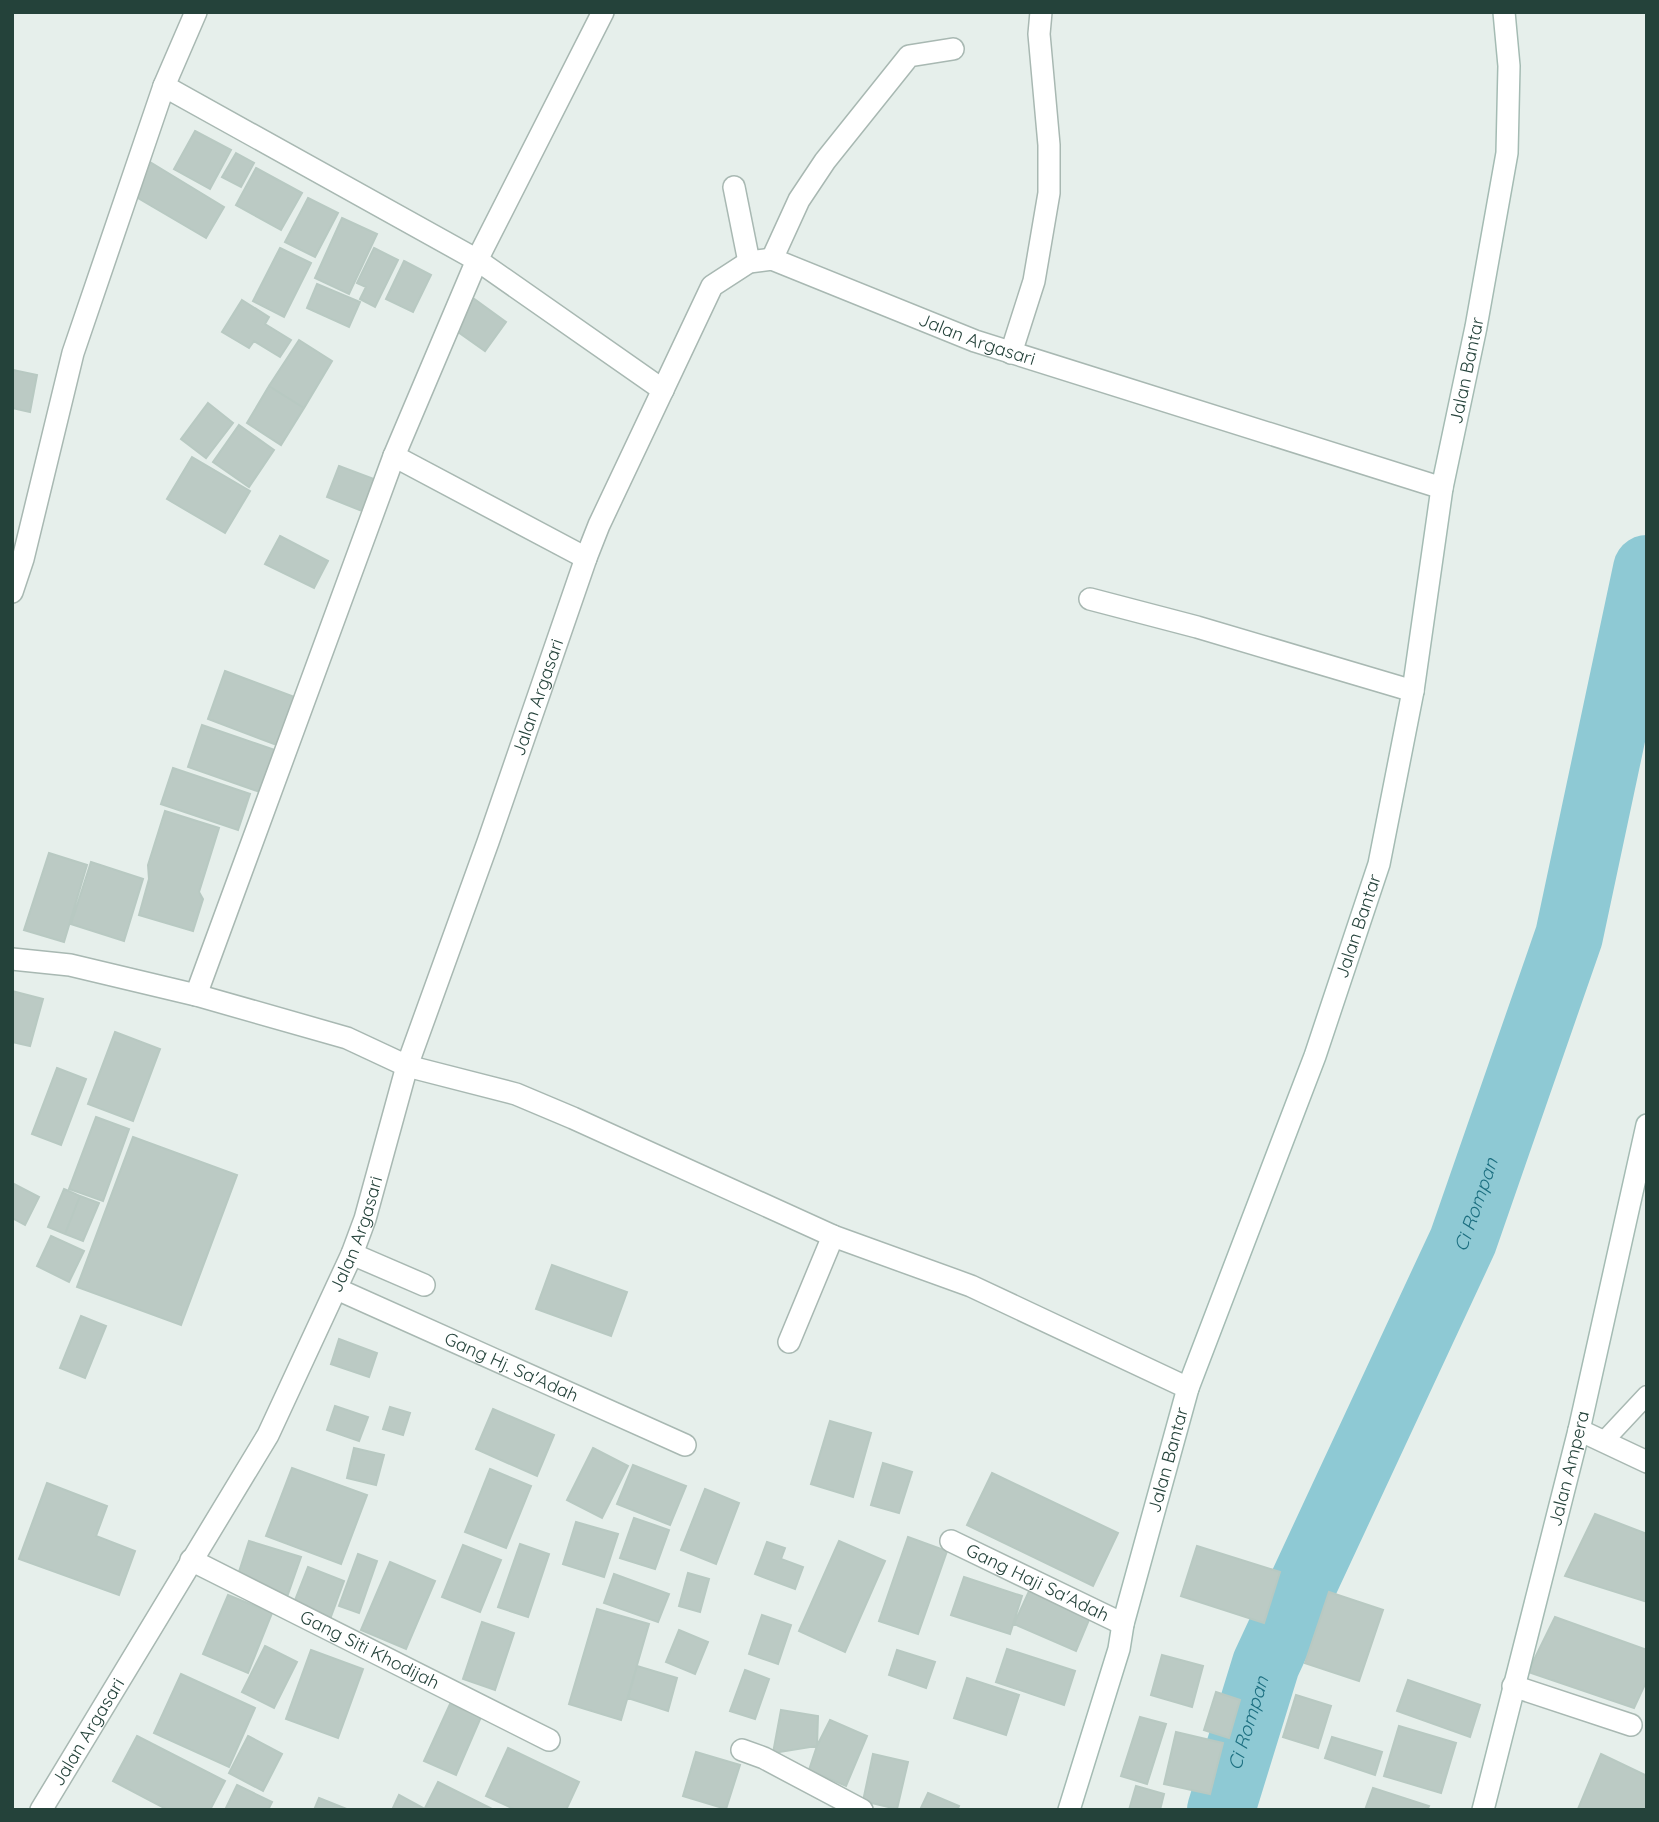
<svg xmlns="http://www.w3.org/2000/svg" width="1659" height="1822" viewBox="0 0 1659 1822" font-family="Quicksand,sans-serif">
<style>
.lines{fill:none;stroke-linecap:round;stroke-linejoin:round}
.river{stroke:#8ec9d4;stroke-width:68}
.building{fill:#bbcac4;stroke:#b8c9c2;stroke-width:2}
.lane-casing{stroke:#a8b8b2;stroke-width:21}
.street-casing{stroke:#a8b8b2;stroke-width:24}
.secondary-casing{stroke:#a4bbb3;stroke-width:24}
.lane{stroke:#fff;stroke-width:18}
.street{stroke:#fff;stroke-width:21}
.secondary{stroke:#fff;stroke-width:21}
.labels{text-anchor:middle;stroke-width:6;stroke-linejoin:round;paint-order:stroke}
.street-label{font-size:18px;fill:#24423a;stroke:#f7fbf9}
.water-label{font-size:19px;font-style:italic;fill:#1c6f80;stroke:#f7fbf9}
</style>
<rect width="100%" height="100%" fill="#e6efeb"/>
<g class="lines">
<path class="river" id="s1" d="M1221 1810 1266 1664 1463 1241 1569 936 1647 569"/>
</g>
<path class="building" d="M195 131 231 150 210 189 174 169Z
M236 153 254 163 241 187 222 177Z
M150 162 224 207 206 238 131 194Z
M256 168 302 193 281 230 236 205Z
M308 198 338 213 315 257 285 242Z
M342 218 377 234 349 294 315 278Z
M280 248 311 263 284 317 253 301Z
M374 248 398 260 375 307 360 299 366 287 357 283Z
M404 261 431 275 413 312 386 299Z
M317 284 360 302 349 327 307 308Z
M473 298 506 322 485 351 451 327Z
M242 300 269 317 265 324 291 340 280 357 254 341 249 348 222 332Z
M299 340 332 361 304 408 269 386Z
M13 370 37 375 30 412 12 408Z
M269 386 304 408 281 445 247 423Z
M208 403 233 423 206 458 181 439Z
M239 425 274 450 249 487 213 462Z
M192 457 250 491 225 533 167 499Z
M339 466 374 479 362 511 327 497Z
M280 536 328 561 314 588 265 564Z
M225 671 300 699 282 747 208 719Z
M202 725 278 751 263 793 188 767Z
M173 768 250 794 238 830 161 804Z
M165 811 219 828 199 892 203 899 193 931 139 915 149 879 148 865Z
M49 853 87 865 64 942 24 930Z
M91 862 143 879 124 941 71 924Z
M12 991 43 999 30 1046 12 1042Z
M115 1032 160 1049 133 1121 88 1104Z
M57 1068 86 1079 61 1145 32 1134Z
M96 1117 129 1129 103 1201 69 1189Z
M133 1137 237 1175 181 1325 77 1287Z
M12 1183 39 1197 25 1225 12 1218Z
M64 1189 80 1196 65 1234 48 1227Z
M80 1196 99 1203 83 1241 65 1234Z
M51 1236 84 1251 69 1282 37 1266Z
M552 1265 627 1292 611 1336 536 1309Z
M81 1316 106 1326 85 1378 60 1368Z
M339 1339 377 1353 369 1377 331 1364Z
M335 1406 368 1417 359 1441 327 1430Z
M390 1407 410 1413 403 1435 383 1429Z
M493 1409 554 1435 537 1476 476 1449Z
M830 1421 871 1433 853 1497 811 1484Z
M354 1448 384 1455 376 1485 347 1478Z
M593 1448 628 1466 602 1518 567 1500Z
M883 1463 912 1472 899 1513 871 1505Z
M633 1465 686 1486 670 1525 617 1504Z
M292 1468 367 1495 341 1564 266 1536Z
M490 1469 531 1486 506 1548 465 1532Z
M992 1473 1118 1533 1093 1586 967 1525Z
M47 1483 107 1506 96 1536 135 1551 119 1595 19 1559Z
M705 1489 739 1503 716 1564 681 1550Z
M1595 1514 1647 1534V1602L1565 1576Z
M634 1518 669 1530 655 1569 620 1558Z
M576 1522 618 1534 604 1577 563 1564Z
M908 1537 947 1551 918 1634 879 1621Z
M249 1541 301 1557 287 1597 236 1581Z
M839 1541 885 1561 845 1652 799 1631Z
M767 1542 785 1548 781 1559 803 1567 795 1589 755 1574Z
M520 1544 549 1554 528 1617 498 1607Z
M463 1545 501 1560 480 1612 442 1597Z
M1197 1546 1280 1572 1264 1623 1181 1596Z
M358 1554 377 1561 359 1613 339 1606Z
M390 1562 435 1581 406 1649 361 1630Z
M308 1567 344 1581 329 1622 292 1608Z
M688 1573 709 1579 700 1612 679 1606Z
M614 1574 669 1594 658 1622 604 1603Z
M964 1577 1022 1596 1010 1634 951 1615Z
M1030 1589 1091 1615 1076 1651 1014 1624Z
M1329 1592 1383 1610 1359 1681 1305 1663Z
M228 1595 272 1613 248 1673 203 1654Z
M597 1609 649 1624 621 1720 569 1704Z
M762 1615 791 1625 778 1664 749 1654Z
M1555 1617 1647 1650V1680L1634 1708 1528 1672Z
M482 1622 514 1633 495 1690 463 1679Z
M679 1630 708 1642 695 1674 666 1662Z
M265 1646 297 1662 274 1708 242 1692Z
M1007 1649 1075 1671 1064 1705 996 1682Z
M311 1650 363 1669 338 1738 286 1719Z
M897 1650 935 1662 926 1688 889 1675Z
M1162 1655 1203 1666 1192 1707 1151 1695Z
M637 1666 677 1678 668 1711 628 1698Z
M745 1670 769 1679 755 1719 730 1711Z
M181 1674 255 1708 229 1767 154 1733Z
M967 1678 1019 1695 1006 1735 954 1718Z
M1408 1680 1480 1705 1470 1737 1397 1711Z
M1216 1692 1240 1700 1229 1738 1204 1730Z
M1296 1695 1331 1706 1318 1748 1283 1737Z
M450 1704 481 1717 456 1775 424 1761Z
M781 1710 818 1716 817 1746 773 1753Z
M1140 1717 1166 1724 1147 1784 1121 1776Z
M830 1720 867 1736 846 1786 809 1770 817 1746Z
M1399 1726 1456 1743 1441 1793 1384 1776Z
M1176 1732 1223 1743 1210 1794 1164 1784Z
M137 1736 225 1781 210 1810H168L113 1781Z
M248 1736 282 1754 263 1791 229 1773Z
M1332 1737 1382 1752 1375 1775 1325 1758Z
M508 1748 579 1782 566 1810H516L486 1796Z
M696 1752 740 1765 726 1809 683 1796Z
M873 1754 908 1762 897 1809 863 1801Z
M1601 1754 1647 1776V1810L1578 1809Z
M438 1782 494 1810H424Z
M237 1785 272 1802 268 1810H225Z
M1136 1786 1164 1794 1160 1810H1129Z
M1373 1788 1429 1806 1427 1810H1365Z
M928 1793 959 1806 957 1810H920Z
M399 1795 423 1808 422 1810H392Z
M319 1798 349 1810H314Z"/>
<g class="lines">
<defs>
<path id="lane" d="M1604 1441 1647 1395"/>
<g id="street">
<path d="M164 86 196 12"/>
<path d="M734 187 749 262"/>
<path d="M772 259 799 200 825 161 909 56 953 49"/>
<path d="M1011 353 1034 281 1049 193V145L1039 34 1041 12"/>
<path d="M394 456 586 558"/>
<path d="M12 592 23 559 73 353 164 86 477 260 663 390"/>
<path d="M1090 599 1197 627 1413 691"/>
<path d="M12 959 70 965 196 995 347 1038 407 1066 516 1094 573 1118 833 1236 971 1286 1188 1388"/>
<path d="M196 995 394 456 477 260 603 12"/>
<path d="M352 1254 424 1285"/>
<path id="s2" d="M337 1289 685 1445"/>
<path d="M789 1342 833 1236"/>
<path d="M1579 1430 1647 1462"/>
<path id="s3" d="M951 1541 1123 1624"/>
<path id="s4" d="M191 1560 549 1740"/>
<path d="M1513 1686 1631 1725"/>
<path d="M742 1750 764 1758 862 1810"/>
<path id="s5" d="M41 1810 268 1435 352 1254 365 1219 407 1066 488 842 586 558 599 525 712 286 749 262 772 259 975 341 1442 488"/>
</g>
<g id="secondary">
<path id="s6" d="M1069 1810 1119 1649 1123 1624 1188 1388 1315 1056 1379 864 1413 691 1442 488 1476 327 1507 153 1509 66 1504 12"/>
<path id="s7" d="M1483 1810 1579 1430 1647 1125"/>
</g>
</defs>
<use href="#lane" class="lane-casing"/>
<use href="#street" class="street-casing"/>
<use href="#secondary" class="secondary-casing"/>
<use href="#lane" class="lane"/>
<use href="#street" class="street"/>
<use href="#secondary" class="secondary"/>
</g>
<g class="labels">
<g class="street-label">
<text dy="6" stroke="none"><textPath href="#s5" startOffset="1960">Jalan Argasari</textPath></text>
<text dy="6" stroke="none"><textPath href="#s6" startOffset="1498">Jalan Bantar</textPath></text>
<text dy="6" stroke="none"><textPath href="#s5" startOffset="1225">Jalan Argasari</textPath></text>
<text dy="6" stroke="none"><textPath href="#s6" startOffset="931">Jalan Bantar</textPath></text>
<text dy="6" stroke="none"><textPath href="#s5" startOffset="658">Jalan Argasari</textPath></text>
<text dy="6" stroke="none"><textPath href="#s2" startOffset="191">Gang Hj. Sa'Adah</textPath></text>
<text dy="6" stroke="none"><textPath href="#s6" startOffset="364">Jalan Bantar</textPath></text>
<text dy="6" stroke="none"><textPath href="#s7" startOffset="352">Jalan Ampera</textPath></text>
<text dy="6" stroke="none"><textPath href="#s3" startOffset="96">Gang Haji Sa'Adah</textPath></text>
<text dy="6" stroke="none"><textPath href="#s4" startOffset="200">Gang Siti Khodijah</textPath></text>
<text dy="6" stroke="none"><textPath href="#s5" startOffset="91">Jalan Argasari</textPath></text>
</g>
<g class="water-label">
<text dy="7" stroke="none"><textPath href="#s1" startOffset="658">Ci Rompan</textPath></text>
<text dy="7" stroke="none"><textPath href="#s1" startOffset="91">Ci Rompan</textPath></text>
</g>
</g>
<rect width="1659" height="1822" fill="none" stroke="#24423a" stroke-width="28"/>
</svg>
